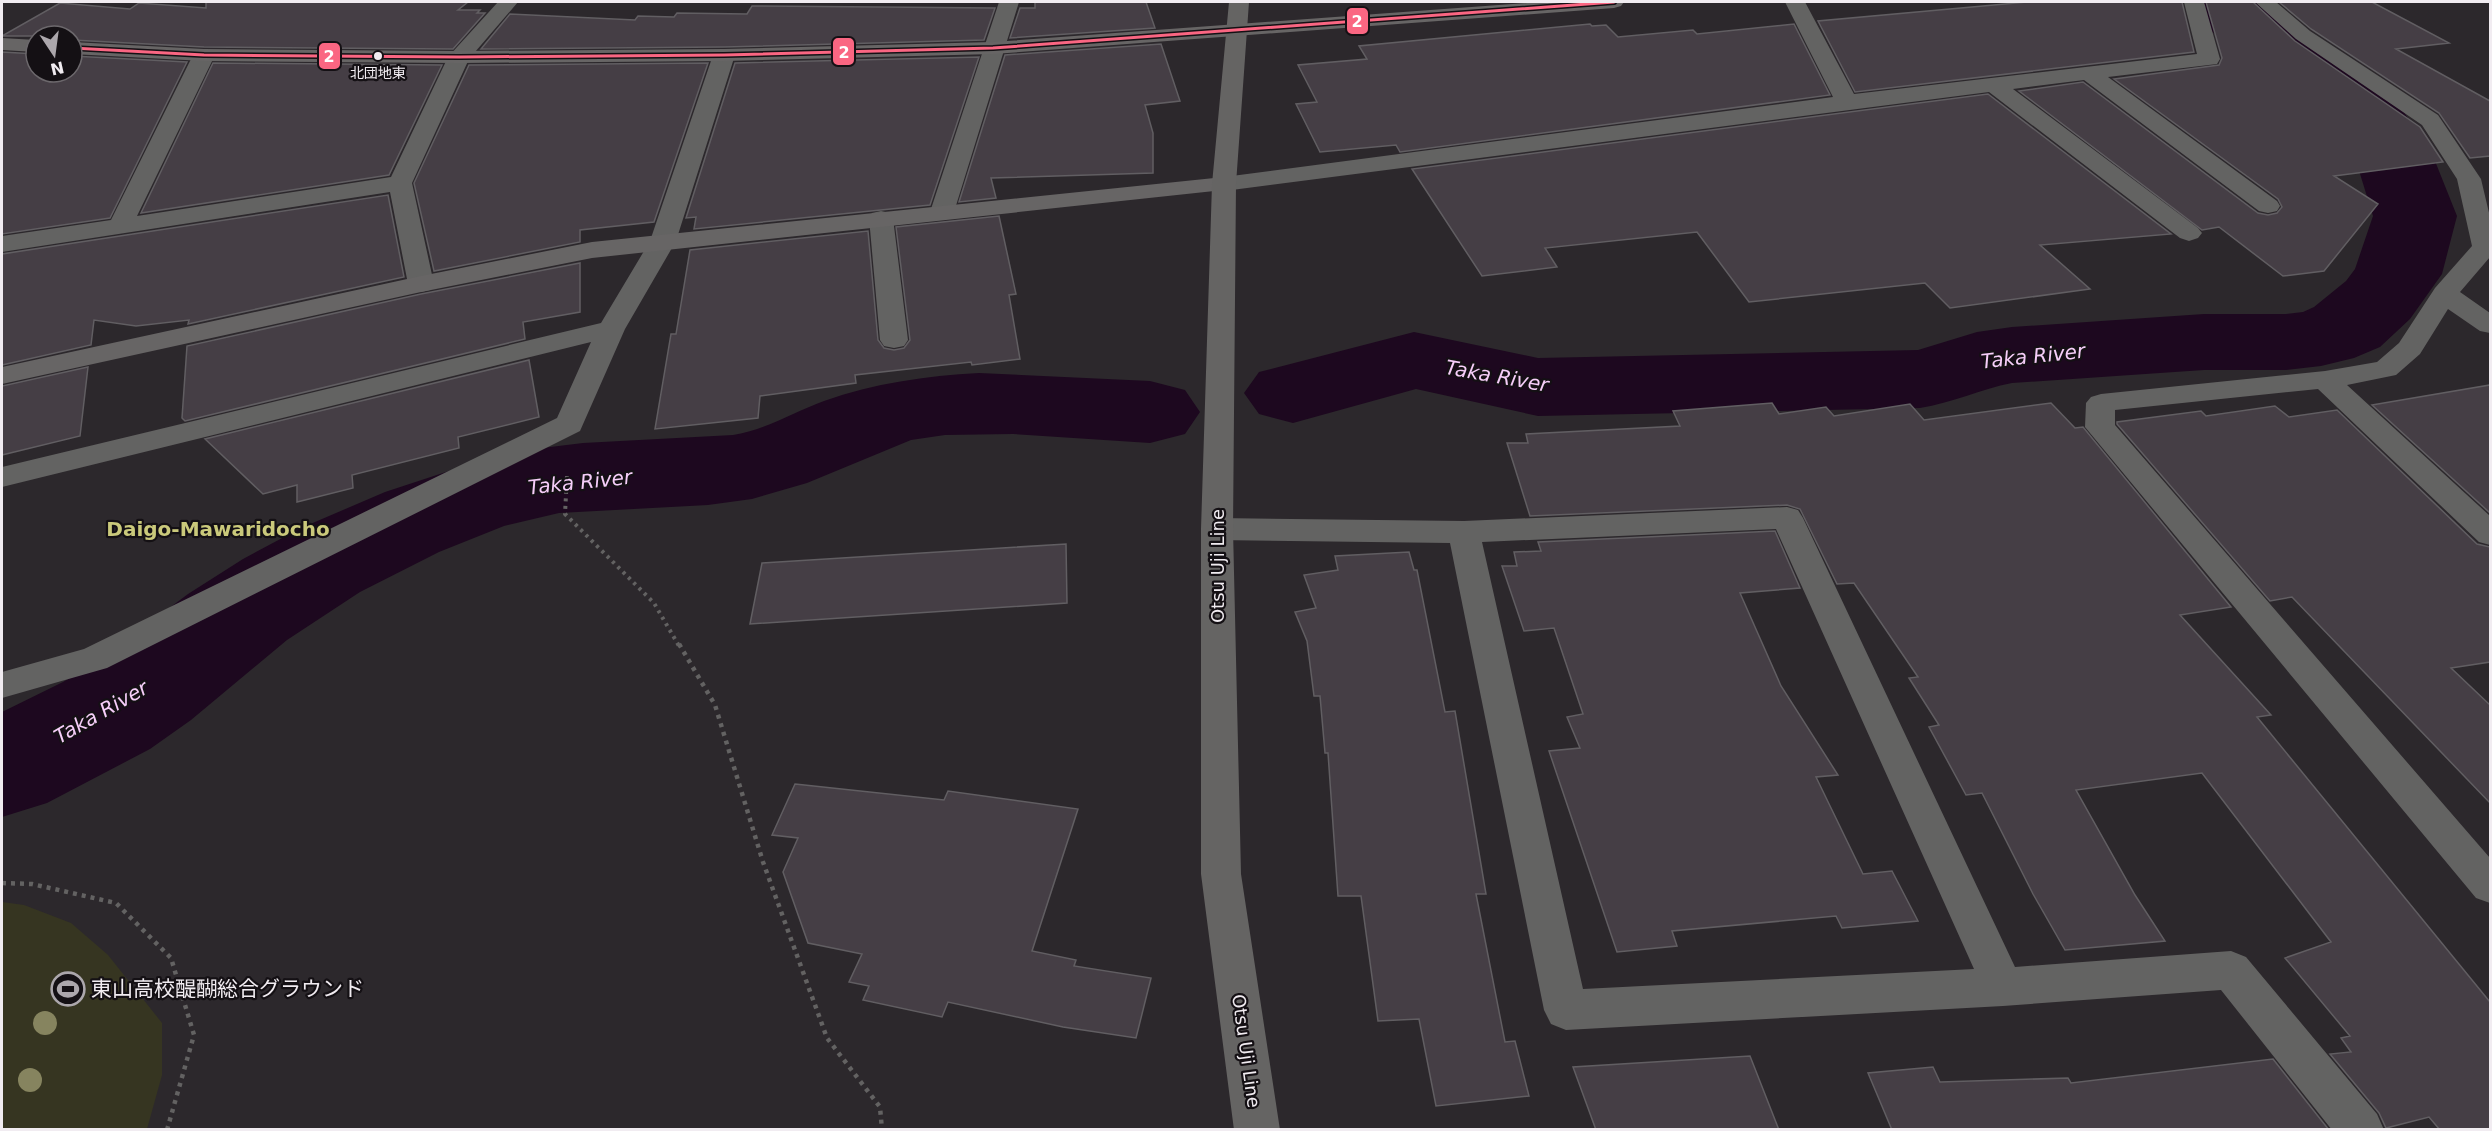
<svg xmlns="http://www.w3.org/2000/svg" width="2492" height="1131" viewBox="0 0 2492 1131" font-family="'DejaVu Sans','Noto Sans JP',sans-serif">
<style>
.green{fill:#363521}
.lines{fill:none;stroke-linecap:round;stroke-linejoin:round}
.river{fill:#1d081f;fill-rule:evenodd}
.building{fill:#453e45;stroke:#615e62;stroke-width:1.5}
.path-far1{stroke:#636262;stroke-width:4;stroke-dasharray:3 4.5;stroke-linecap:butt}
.path{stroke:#636262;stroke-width:4.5;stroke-dasharray:4 5;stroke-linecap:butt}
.street{fill:#636362;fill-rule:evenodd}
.secondary{fill:#676565;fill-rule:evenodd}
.primary{fill:#656463;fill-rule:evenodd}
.bus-1-casing{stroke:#141014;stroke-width:6}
.bus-1{stroke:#fa6682;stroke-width:3}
.tree{fill:#86845f}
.bus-dot{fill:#f1ecf1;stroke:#141014;stroke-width:2}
.labels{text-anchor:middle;stroke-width:4.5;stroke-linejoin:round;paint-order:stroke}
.far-bus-label{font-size:14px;fill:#f1ecf1;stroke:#141014}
.street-label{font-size:18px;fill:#f1ecf1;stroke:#141014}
.water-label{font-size:20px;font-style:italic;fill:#f6cef9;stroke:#141014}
.neighbourhood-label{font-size:20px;font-weight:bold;fill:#cac97b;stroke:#141014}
.near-poi-label{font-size:21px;fill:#f1ecf1;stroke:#141014;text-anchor:start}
.line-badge{stroke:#141014;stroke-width:2}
.badge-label{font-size:16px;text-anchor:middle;font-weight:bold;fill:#fff}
</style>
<rect width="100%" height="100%" fill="#2c282c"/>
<path class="green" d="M2 902 24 905 71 923 108 955 162 1023V1075L147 1129H2Z"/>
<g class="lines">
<path class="river" d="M2190 2H2258L2378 84 2396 101 2431 151 2457 216 2442 274 2410 319 2380 347 2354 358 2321 366 2286 370H2204L2012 383C1981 389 1952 403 1920 408L1538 416 1416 389 1293 423 1259 414 1244 393 1259 372 1414 332 1538 358 1918 350 1977 332 2012 327 2204 314H2286L2303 312 2314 307 2346 281 2355 269 2373 216 2353 151 2340 130 2326 116C2303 99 2190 26 2190 2Z
M979 373 1150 381 1185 390 1200 412 1185 434 1150 443 1013 434 945 435 911 440 807 483 752 499 708 505 559 513 504 526 439 552 360 592 287 640 191 720 150 749 47 803 2 817V712L63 682 96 663 188 594 243 559 301 528 385 492 452 470 534 449 583 443 733 435C765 430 794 412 824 401 874 383 926 376 979 373Z"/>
</g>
<path class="building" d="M206 2H468L458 10H480L477 13H485L453 49 204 47 72 40V36H2L60 3 130 9 139 3 206 8Z
M1035 2H1146L1155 28 1010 38 1020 8H1035Z
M2027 2H2182L2194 52 1855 92 1818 21Z
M2206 2H2253L2295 41 2420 127 2443 162 2334 176 2378 204 2324 271 2283 276 2219 227 2202 230 2019 91 2083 82 2258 213 2268 215 2277 213 2282 207 2278 199 2114 79 2219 65 2222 58Z
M2279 2H2372L2449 43 2396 49 2490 101V156L2470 158 2439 113 2311 29Z
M752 6 995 8 984 40 724 47 481 49 510 14 635 20 638 16 674 17 677 13 747 14Z
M1590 24 1592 26 1606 25 1618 37 1693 30 1697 34 1794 24 1830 95 1400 152 1396 145 1320 152 1296 104 1317 102 1298 65 1367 59 1359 46Z
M1161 44 1180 101 1145 105 1153 133V173L991 178 996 198 959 202 1005 55Z
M2 52 36 54V72H72V56L187 62 110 218 2 234Z
M979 57 930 205 694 229 696 217 686 218 735 63Z
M213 63 442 65 389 175 141 213Z
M708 63 654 222 580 230V242L434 271 414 183 469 65Z
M1988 94 2171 234 2040 245 2090 289 1950 308 1925 283 1749 302 1697 232 1545 248 1557 267 1482 276 1412 169Z
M388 195 404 277 188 324 189 320 136 326 94 320 91 345 2 365V254Z
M999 216 1016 294 1009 295 1020 359 972 365 971 362 855 375 856 383 760 396 758 418 655 429 671 334H676L690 250 868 231 878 340 884 348 894 350 904 348 910 340 896 227Z
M580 263V312L523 322 525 339 185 421 182 418 187 346 421 294Z
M529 360 539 417 458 437 459 448 352 475 353 488 297 502V485L263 494 205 439Z
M88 367 80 436 2 455V386Z
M2490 385V513L2372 405Z
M1772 403 1779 414 1826 407 1834 416 1910 404 1924 420 2051 403 2075 428 2083 427 2231 607 2180 615 2271 715 2257 717 2490 1002V1130H2440L2429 1117 2386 1128 2379 1113 2330 1054 2351 1052 2341 1038 2350 1036 2285 958 2331 942 2202 773 2076 790 2135 895 2165 941 2065 950 2033 894 1982 793 1966 795 1929 727 1939 725 1909 678 1918 677 1854 583 1837 584 1800 509 1787 505 1530 516 1507 443H1528L1526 434 1680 426 1673 411Z
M2275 406 2289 417 2337 410 2477 544 2490 547V662L2451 668 2490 705V803L2292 597 2270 601 2117 424V422L2201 411 2206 416Z
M1775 531 1800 588 1740 593 1781 686 1838 775 1816 777 1863 874 1892 871 1918 921 1842 928 1836 916 1672 931 1677 946 1617 952 1549 751 1580 748 1567 717 1583 714 1554 628 1524 631 1502 566H1517L1514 552 1541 551 1538 542Z
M1066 544 1067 603 750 624 762 563Z
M1409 552 1414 570H1417L1445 712 1455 711 1486 894H1476L1505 1042 1515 1041 1529 1096 1436 1106 1419 1019 1378 1021 1361 896H1338L1328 753H1325L1320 696H1314L1307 641 1295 612 1316 608 1304 575 1338 570 1335 556Z
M795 784 944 800 948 791 1078 809 1032 951 1076 960 1074 966 1151 978 1136 1038 1063 1027 948 1002 942 1017 863 1000 869 986 849 982 862 954 808 943 783 872 798 838 772 835Z
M1750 1056 1779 1130H1596L1573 1067Z
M2273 1059 2329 1130H1892L1868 1073 1933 1067 1940 1082 2068 1078 2071 1083Z"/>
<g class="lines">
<path class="path-far1" d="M567 476 565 514 654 603 679 646"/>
<path class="path" d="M679 644 715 705 763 862 827 1038 880 1107 882 1130
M2 883 32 884 116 903 171 958 194 1035 167 1130"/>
<path class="street" d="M498 2H518L469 59 412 183 434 284 430 290 421 292 412 290 408 284 390 192 2 252V236L111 220 193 55 197 51 204 49 211 51 215 55 137 216 391 177 448 57Z
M999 2H1019L954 212 951 217 942 219 933 217 930 212Z
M1785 2H1805L1854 94 2197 54 2184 2H2204L2220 59 2217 64 2108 77 2277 201 2280 206 2277 211 2268 213 2259 211 2084 80 2013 89 2198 228 2202 233 2198 238 2189 241 2180 238 1989 92 1224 191 1215 189 1212 184 1215 179 1224 177 1833 97Z
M2255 2H2276L2310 31 2438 115 2481 179 2490 217V257L2460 292 2490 313V333L2480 331 2448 309 2420 354 2396 375 2347 385 2490 516V545L2479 542 2318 389 2115 410V425L2490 858V903L2476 898 2085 427 2086 403 2091 397 2101 394 2325 371 2377 362 2399 343 2435 288 2472 246 2457 179 2422 125 2296 39Z
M724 49 731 51 735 55 676 241 625 329 580 431 107 668 2 698V672L84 649 557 418 591 342 2 487V467L601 323 650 241 713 55 717 51Z
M881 211 890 213 893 218 908 340 904 346 894 348 884 346 880 340 869 218 872 213Z
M1787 507 1798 510 1803 518 2015 967 2231 951 2246 957 2377 1114 2384 1130H2332L2221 990 2003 1006 1566 1030 1551 1024 1544 1010 1450 543 1217 540 1206 537 1201 529 1206 521 1217 518 1464 521ZM1776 529 1974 969 1583 989 1482 542Z"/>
<path class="secondary" d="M1540 2H1624L1621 6 1614 8 993 54 724 61 459 63 204 61 72 54V42L204 49 459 51 724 49 993 42Z
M2 38 36 40V52L2 50Z
M1224 177 1233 179 1236 184 1233 189 592 258 421 292 2 384V367L421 276 592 242Z"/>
<path class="primary" d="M1229 2H1249L1236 184 1233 529 1241 874 1280 1130H1234L1201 874V529L1212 184Z"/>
<defs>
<path id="bus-1" d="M72 48 204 55 459 57 724 55 993 48 1614 2"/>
</defs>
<use href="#bus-1" class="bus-1-casing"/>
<use href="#bus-1" class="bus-1"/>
</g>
<g class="tree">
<circle cx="45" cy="1023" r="12"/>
<circle cx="30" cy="1080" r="12"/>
</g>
<defs>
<symbol id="stadium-ring" viewBox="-11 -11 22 22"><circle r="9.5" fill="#141014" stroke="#aca7ac" stroke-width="1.5"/><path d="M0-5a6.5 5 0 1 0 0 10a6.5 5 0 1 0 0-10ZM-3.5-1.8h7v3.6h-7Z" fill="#aca7ac"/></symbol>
</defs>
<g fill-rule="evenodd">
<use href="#stadium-ring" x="49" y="970" width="38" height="38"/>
</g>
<circle class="bus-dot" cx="378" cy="56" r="5"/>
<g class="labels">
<g class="far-bus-label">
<text x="378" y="78">北団地東</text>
</g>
<g class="street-label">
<text transform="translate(1218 566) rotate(-90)" y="6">Otsu Uji Line</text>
<text transform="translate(1246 1051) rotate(82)" y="6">Otsu Uji Line</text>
</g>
<g class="water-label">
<text transform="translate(2033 356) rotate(-6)" y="7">Taka River</text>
<text transform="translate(1497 376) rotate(10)" y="7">Taka River</text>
<text transform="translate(580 482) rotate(-6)" y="7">Taka River</text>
<text transform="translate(101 712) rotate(-30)" y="7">Taka River</text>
</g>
<g class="neighbourhood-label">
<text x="218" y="536">Daigo-Mawaridocho</text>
</g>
<g class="near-poi-label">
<text x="91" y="996">東山高校醍醐総合グラウンド</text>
</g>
</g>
<g class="line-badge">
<rect x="1346" y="7" width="23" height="28" rx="6" fill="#fa6682"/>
<rect x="832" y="37" width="23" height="29" rx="6" fill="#fa6682"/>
<rect x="318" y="42" width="23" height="28" rx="6" fill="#fa6682"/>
</g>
<g class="badge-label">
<text x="1357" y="27">2</text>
<text x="844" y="58">2</text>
<text x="329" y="62">2</text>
</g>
<rect width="2492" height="1131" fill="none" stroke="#f1ecf1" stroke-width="6"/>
<g transform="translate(54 54) rotate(167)"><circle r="28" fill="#141014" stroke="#6c686c" stroke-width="1.5"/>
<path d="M0-4.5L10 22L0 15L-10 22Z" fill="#aca7ac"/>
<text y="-9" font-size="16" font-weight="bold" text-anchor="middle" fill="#f1ecf1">N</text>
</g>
</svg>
